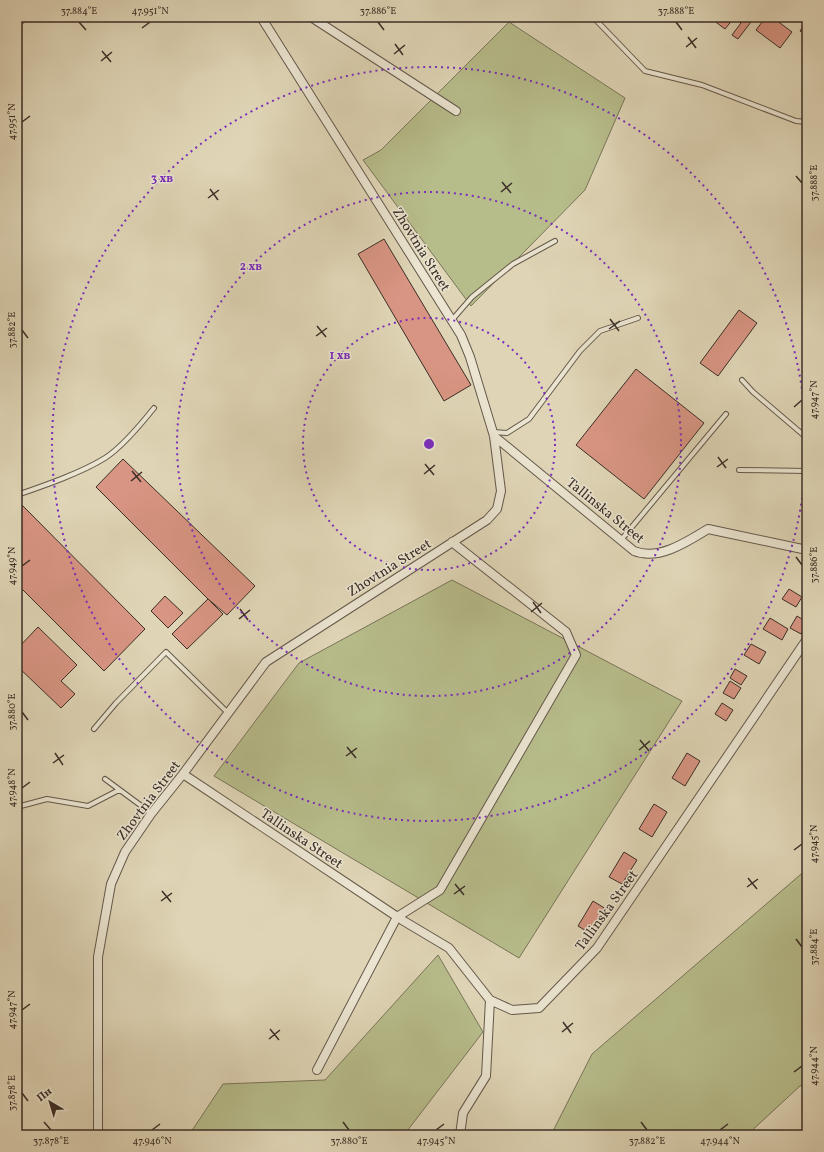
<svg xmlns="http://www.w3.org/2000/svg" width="824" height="1152" viewBox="0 0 824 1152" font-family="Vollkorn,serif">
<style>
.green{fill:#b7bc8b;stroke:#797559}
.building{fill:#d89583;stroke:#3b2e27}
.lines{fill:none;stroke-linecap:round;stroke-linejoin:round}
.lane-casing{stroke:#64584b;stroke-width:6}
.street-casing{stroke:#64584b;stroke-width:10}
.lane{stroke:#eae4d0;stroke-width:4}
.street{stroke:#eae4d0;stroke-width:8}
.ticks{fill:none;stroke:#3b2e27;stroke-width:1.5}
.ring{fill:none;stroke:#7b2cbf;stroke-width:2;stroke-dasharray:2 4}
.labels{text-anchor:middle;stroke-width:3;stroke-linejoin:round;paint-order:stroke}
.street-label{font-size:14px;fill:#3b2e27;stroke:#eae4d0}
.centre{fill:#7b2cbf;stroke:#eae4d0;stroke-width:2}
.ring-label{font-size:12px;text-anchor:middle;font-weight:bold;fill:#7b2cbf;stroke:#eae4d0;stroke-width:3;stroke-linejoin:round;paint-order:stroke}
.neatline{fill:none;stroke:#3b2e27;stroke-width:1.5}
.ticks-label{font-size:10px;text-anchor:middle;fill:#3b2e27}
</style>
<rect width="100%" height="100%" fill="#dfd5b6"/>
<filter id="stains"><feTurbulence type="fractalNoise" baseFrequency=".005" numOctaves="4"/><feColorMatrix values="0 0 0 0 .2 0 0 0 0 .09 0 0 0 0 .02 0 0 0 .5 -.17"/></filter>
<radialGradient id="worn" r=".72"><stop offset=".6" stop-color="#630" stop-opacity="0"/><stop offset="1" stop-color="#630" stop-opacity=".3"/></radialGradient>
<path class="green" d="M509 22 625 98 585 190 471 306 363 160 381 150Z
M452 580 682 701 519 958 214 776 299 663Z
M807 869V1084L800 1086 747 1135H551L592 1054Z
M438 955 483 1032 404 1135H189L223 1084 325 1080Z"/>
<path class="building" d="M709 17H753L754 18 738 39 732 35 741 23 734 18 725 29Z
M766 17H772L792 32 780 48 756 30Z
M807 20V35L800 31Z
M384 239 471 385 444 401 358 254Z
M739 310 757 323 718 376 700 363Z
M636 369 704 423 644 499 576 445Z
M123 459 255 586 227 615 208 599 96 487Z
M18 501 145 629 104 671 17 584Z
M789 589 802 597 796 607 782 599Z
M165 596 183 613 168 628 151 611Z
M208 599 223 614 187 649 172 634Z
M797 616 807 622 801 634 790 628Z
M770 618 788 629 782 640 763 629Z
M38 627 77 665 61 681 75 694 61 708 17 666V649Z
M751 644 766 652 759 664 744 655Z
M735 669 747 676 741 685 730 678Z
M730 681 741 688 734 699 723 693Z
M722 703 733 710 726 721 715 714Z
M687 753 700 761 685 786 672 778Z
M654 804 667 812 652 837 639 829Z
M624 852 637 860 622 884 609 877Z
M593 901 606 909 591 934 578 926Z"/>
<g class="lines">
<defs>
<path id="lane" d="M593 17 645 71 702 85 796 121 807 122
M17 25 27 17
M452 320 472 297 513 264 555 241
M742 380 753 392 807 438
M493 432 507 433 529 419 580 351 600 331 638 318
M739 470 807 471
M17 495C43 486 81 473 105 458 121 448 142 423 154 408
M621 540 726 414
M94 729 116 703 166 652 228 713
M105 779 151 813
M17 807 47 799 88 806 119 790"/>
<path id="street" d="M311 17 456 111
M494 436 634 551C658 561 687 542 708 529L807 550
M183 774 402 920 449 948 490 1000 512 1010 539 1008 597 948 807 639
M317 1070 397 917 440 890 576 655 566 632 452 542
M98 1135V957L111 884 125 852 151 814 183 774 266 662 487 520 497 509 501 491 494 436 470 357 461 335 261 17
M460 1135 463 1113 486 1076 490 1000"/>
</defs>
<use href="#lane" class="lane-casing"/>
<use href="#street" class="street-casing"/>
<use href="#lane" class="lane"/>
<use href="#street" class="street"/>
</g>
<path class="ticks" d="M79 22 86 30M378 22 384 30M676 22 682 30M142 28 150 22M688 37 696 48M395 44 403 55M686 47 697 38M102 51 111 62M394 54 405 45M101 61 112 52M22 122 30 116M796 176 802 183M502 182 511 193M210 189 218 200M501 192 512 183M208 198 219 190M610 319 619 331M317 326 326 337M609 329 620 321M22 330 28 338M316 336 327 328M794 407 802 400M718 457 726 468M425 464 434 475M717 467 728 459M132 471 141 482M424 474 435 465M131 481 142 472M796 557 802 565M22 566 30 560M533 602 541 613M240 609 248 620M531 612 542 603M239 619 250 610M22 712 28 720M640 740 649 751M347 747 356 758M639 750 650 741M55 753 63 765M346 756 357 748M53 763 64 755M22 788 30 782M794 850 802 844M748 878 757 889M455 884 464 895M747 887 758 879M162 891 171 902M454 894 465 886M161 901 172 893M796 939 802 947M22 1010 30 1004M563 1022 571 1033M270 1029 279 1040M562 1032 573 1023M269 1039 280 1030M794 1072 802 1066M22 1093 28 1101M44 1122 51 1130M343 1122 349 1130M641 1122 647 1130M152 1130 160 1124M436 1130 444 1124M720 1130 728 1124"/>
<g class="ring">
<circle cx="429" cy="444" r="126"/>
<circle cx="429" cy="444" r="252"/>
<circle cx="429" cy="444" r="377"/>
</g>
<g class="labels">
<g class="street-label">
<text transform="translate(422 249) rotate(58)" y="5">Zhovtnia Street</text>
<text transform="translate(606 510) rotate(39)" y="5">Tallinska Street</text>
<text transform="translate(389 567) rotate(-32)" y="5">Zhovtnia Street</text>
<text transform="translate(148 800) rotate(-53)" y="5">Zhovtnia Street</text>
<text transform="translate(302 838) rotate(34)" y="5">Tallinska Street</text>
<text transform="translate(606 910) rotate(-54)" y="5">Tallinska Street</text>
</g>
</g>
<circle cx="429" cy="444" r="6" class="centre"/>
<g class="ring-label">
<text x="162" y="182">3 хв</text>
<text x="251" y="270">2 хв</text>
<text x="340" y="359">1 хв</text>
</g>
<rect width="824" height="1152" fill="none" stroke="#dfd5b6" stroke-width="44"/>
<g transform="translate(50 1102) rotate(322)" stroke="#eae4d0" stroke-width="3" paint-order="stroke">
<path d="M0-3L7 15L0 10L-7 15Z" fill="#3b2e27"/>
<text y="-6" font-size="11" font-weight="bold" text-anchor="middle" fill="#3b2e27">Пн</text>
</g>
<rect x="22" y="22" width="780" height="1108" class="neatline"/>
<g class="ticks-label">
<text x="79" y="14">37.884°E</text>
<text x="150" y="14">47.951°N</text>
<text x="378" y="14">37.886°E</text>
<text x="676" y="14">37.888°E</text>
<text transform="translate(11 122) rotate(-90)" y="4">47.951°N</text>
<text transform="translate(813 183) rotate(-90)" y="4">37.888°E</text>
<text transform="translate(11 330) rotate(-90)" y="4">37.882°E</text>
<text transform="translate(813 400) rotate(-90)" y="4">47.947°N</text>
<text transform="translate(813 565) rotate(-90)" y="4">37.886°E</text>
<text transform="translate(11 566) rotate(-90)" y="4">47.949°N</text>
<text transform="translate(11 712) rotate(-90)" y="4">37.880°E</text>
<text transform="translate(11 788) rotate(-90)" y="4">47.948°N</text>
<text transform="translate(813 844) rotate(-90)" y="4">47.945°N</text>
<text transform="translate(813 947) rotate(-90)" y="4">37.884°E</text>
<text transform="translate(11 1010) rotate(-90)" y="4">47.947°N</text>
<text transform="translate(813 1066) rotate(-90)" y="4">47.944°N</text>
<text transform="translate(11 1093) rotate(-90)" y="4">37.878°E</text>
<text x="51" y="1144">37.878°E</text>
<text x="152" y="1144">47.946°N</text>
<text x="349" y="1144">37.880°E</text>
<text x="436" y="1144">47.945°N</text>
<text x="647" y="1144">37.882°E</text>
<text x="720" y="1144">47.944°N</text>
</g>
<rect width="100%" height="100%" filter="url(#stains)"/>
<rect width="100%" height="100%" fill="url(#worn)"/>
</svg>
